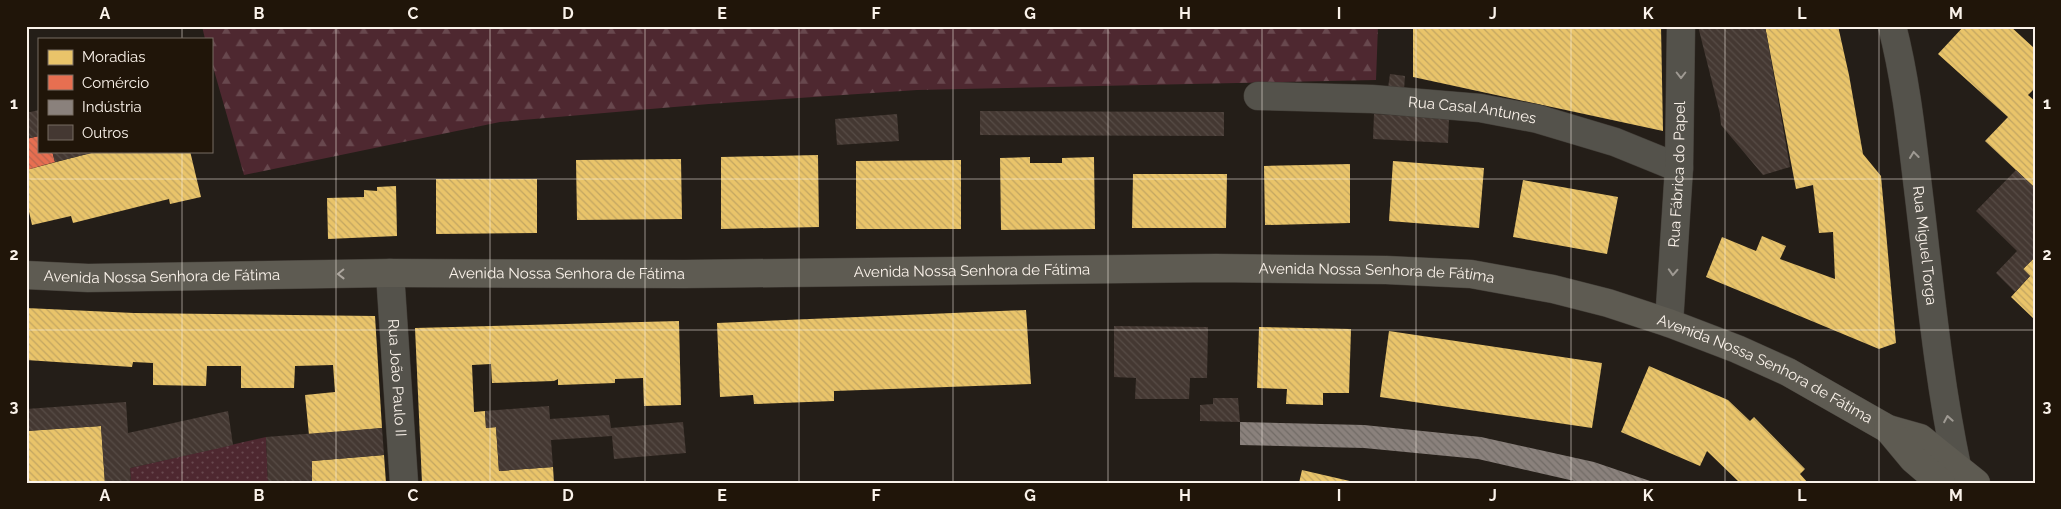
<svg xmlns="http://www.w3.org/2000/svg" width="2061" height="509" viewBox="0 0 2061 509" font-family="Raleway,sans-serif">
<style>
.grass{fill:url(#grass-dots)}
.forest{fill:url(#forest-firs)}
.homes{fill:url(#homes-back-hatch)}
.shops{fill:url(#shops-back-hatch)}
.industry{fill:url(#industry-back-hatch)}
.building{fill:url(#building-back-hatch)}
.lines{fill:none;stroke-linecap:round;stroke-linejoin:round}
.minor-casing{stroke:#413c36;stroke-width:29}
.major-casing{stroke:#413c36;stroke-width:29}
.minor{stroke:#54524b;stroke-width:28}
.major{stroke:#5e5b52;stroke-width:28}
.oneway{stroke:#9f9a93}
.oneway2{stroke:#aca69e}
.grid{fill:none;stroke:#faf2ea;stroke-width:1;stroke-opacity:0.55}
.labels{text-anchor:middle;stroke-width:5;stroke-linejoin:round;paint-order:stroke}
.street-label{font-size:15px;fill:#faf2ea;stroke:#201509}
.neatline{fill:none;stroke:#faf2ea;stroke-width:2}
.grid-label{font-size:16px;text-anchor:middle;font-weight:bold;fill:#faf2ea}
</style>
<defs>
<pattern id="grass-dots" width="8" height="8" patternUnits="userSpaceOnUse" patternTransform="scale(1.25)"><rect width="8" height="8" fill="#4e2830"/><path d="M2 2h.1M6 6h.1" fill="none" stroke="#68484e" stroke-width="1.8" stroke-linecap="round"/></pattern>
<pattern id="forest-firs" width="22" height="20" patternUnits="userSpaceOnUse" patternTransform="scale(1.25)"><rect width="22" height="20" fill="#4e2830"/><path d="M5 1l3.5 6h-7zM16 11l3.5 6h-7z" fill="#68484e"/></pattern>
<pattern id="homes-back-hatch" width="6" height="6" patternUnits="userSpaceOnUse" patternTransform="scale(1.25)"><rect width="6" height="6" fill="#e9c46a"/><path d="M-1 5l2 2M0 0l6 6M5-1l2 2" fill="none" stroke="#c2a561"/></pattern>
<pattern id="shops-back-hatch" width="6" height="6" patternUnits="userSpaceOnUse" patternTransform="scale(1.25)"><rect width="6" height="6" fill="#e76f51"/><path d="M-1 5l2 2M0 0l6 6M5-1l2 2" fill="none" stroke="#b8644e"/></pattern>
<pattern id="industry-back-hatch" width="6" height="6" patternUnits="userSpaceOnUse" patternTransform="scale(1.25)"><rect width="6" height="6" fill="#8a817c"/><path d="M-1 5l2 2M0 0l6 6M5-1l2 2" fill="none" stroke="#716b66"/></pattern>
<pattern id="building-back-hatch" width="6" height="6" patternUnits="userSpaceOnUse" patternTransform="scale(1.25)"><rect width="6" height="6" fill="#443832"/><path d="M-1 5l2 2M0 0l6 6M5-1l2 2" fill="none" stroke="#574c46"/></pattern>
</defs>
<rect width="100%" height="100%" fill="#241e18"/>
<path class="grass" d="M266 437 268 483H131L130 468Z"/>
<path class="forest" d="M202 26H1378L1376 80 917 90 709 104 500 122 244 175 211 60V39H205Z"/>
<path class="homes" d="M1413 26H1661L1663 131 1413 77Z
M1765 26H1838L1849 75 1863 154 1881 176 1896 343 1879 349 1706 277 1722 237 1756 251 1762 236 1786 246 1780 259 1835 279 1833 232 1819 233 1813 185 1796 189Z
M1964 26H2010L2035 49V88L2028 95 2035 101V188L1985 141 2008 117 1938 54Z
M98 151H190L201 197 170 204 169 199 73 223 71 216 32 225 26 198V170Z
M818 155 819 227 721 229V157Z
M1030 157V163H1062V158L1094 157 1095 229 1001 230 1000 158Z
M681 159 682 219 577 220 576 160Z
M961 160V229H856V161Z
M1393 161 1484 168 1479 228 1389 221Z
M1350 164V223L1265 225 1264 166Z
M1133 174H1227L1226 228H1132Z
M436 179H537V233L436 234Z
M1523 180 1618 197 1607 254 1513 237Z
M396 186 397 236 328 239 327 198 364 197V190L377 191V187Z
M2035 257V320L2011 297 2030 276 2023 269Z
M26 308 134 313 375 316 382 428 309 435 305 395 335 392 333 365 295 366 294 388H241V366H207L206 386 153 385V363L133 362 132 367 26 360Z
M1026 310 1031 384 834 391V401L754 404 753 395 720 397 717 323Z
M679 321 681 405 644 406 643 378 615 379V383L558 385V379L554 381 492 383 491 364 472 365 474 412 485 411 486 428 496 427 499 471 553 467 554 483H422L415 328Z
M1259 327 1351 329 1349 393H1323V405L1286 404 1287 389 1257 388Z
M1389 331 1602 363 1592 428 1380 397Z
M1649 366 1728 400 1750 421 1754 417 1805 469 1800 474 1808 483H1740L1707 451 1700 466 1621 432Z
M101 426 105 483H26V431Z
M384 455 386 483H312V461Z
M1302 470 1354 482V483H1299Z"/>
<path class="shops" d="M39 136V151H52L55 162 26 170V139Z"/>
<path class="industry" d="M1240 422 1364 425 1481 437 1594 462 1653 482 1583 483 1478 459 1364 448 1240 445Z"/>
<path class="building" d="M1698 26H1765L1790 167 1763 175 1721 125 1720 114Z
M1390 74 1405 76 1404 90 1388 88Z
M39 110V136L26 139V113Z
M980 111 1224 112V136L980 135Z
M897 114 899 141 837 145 835 119Z
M1374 114 1449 118 1448 143 1373 139Z
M52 151H96V152L55 162Z
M2016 170 2035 188V257L2023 269 2030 276 2015 292 1996 273 2017 251 1976 211Z
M1114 326 1208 327 1207 378H1190L1189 399H1135L1136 378 1114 377Z
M1213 398H1238L1240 422 1200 421V405L1213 404Z
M126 402 128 433 228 411 233 445 130 468 131 483H105L101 426 26 431V409Z
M549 406 550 419 609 415 611 428 683 422 686 453 614 459 612 436 551 440 553 467 499 471 496 427 486 428 485 411Z
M382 428 384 455 312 461V483H268L266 437Z"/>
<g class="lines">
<defs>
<g id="minor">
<path id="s1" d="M1892 26C1905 76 1911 129 1917 180 1929 276 1937 372 1957 467"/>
<path id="s2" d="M1258 96 1372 99 1480 108 1538 119 1615 142 1679 168"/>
<path id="s3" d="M390 273 404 483"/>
<path id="s4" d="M1669 323 1679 168 1681 26"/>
</g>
<g id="major">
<path id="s5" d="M26 275 88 278 390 273 685 274 1216 268 1386 270 1471 274 1553 289 1608 303 1669 323 1737 349 1788 372 1888 429 1920 438 1976 483"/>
<path d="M1888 429 1913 459 1941 483"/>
</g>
</defs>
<use href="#minor" class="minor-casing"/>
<use href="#major" class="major-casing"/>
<use href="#minor" class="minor"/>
<use href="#major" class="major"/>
</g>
<defs><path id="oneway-chevron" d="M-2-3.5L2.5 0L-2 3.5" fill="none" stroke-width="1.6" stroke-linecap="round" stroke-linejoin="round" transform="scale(1.25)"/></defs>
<g class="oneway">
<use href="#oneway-chevron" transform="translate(1681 75) rotate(90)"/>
<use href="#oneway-chevron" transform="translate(1914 155) rotate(-97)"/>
<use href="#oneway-chevron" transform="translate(1673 272) rotate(93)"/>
<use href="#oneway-chevron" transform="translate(1948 419) rotate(-100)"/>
</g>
<use class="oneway2" href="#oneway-chevron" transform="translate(341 274) rotate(179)"/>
<path class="grid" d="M182 26V39M336 26V483M490 26V483M645 26V483M799 26V483M953 26V483M1108 26V483M1262 26V483M1416 26V483M1571 26V483M1725 26V483M1879 26V483M182 151V483M26 179H2035M26 330H2035"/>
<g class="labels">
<g class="street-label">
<text dy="5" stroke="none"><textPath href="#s2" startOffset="215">Rua Casal Antunes</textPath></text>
<text dy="5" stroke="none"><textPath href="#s4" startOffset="149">Rua Fábrica do Papel</textPath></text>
<text dy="5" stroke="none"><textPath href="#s1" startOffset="222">Rua Miguel Torga</textPath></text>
<text dy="5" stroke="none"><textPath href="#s5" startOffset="946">Avenida Nossa Senhora de Fátima</textPath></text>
<text dy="5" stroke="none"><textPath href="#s5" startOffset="541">Avenida Nossa Senhora de Fátima</textPath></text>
<text dy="5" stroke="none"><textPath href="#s5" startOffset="1351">Avenida Nossa Senhora de Fátima</textPath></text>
<text dy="5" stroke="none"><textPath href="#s5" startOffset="136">Avenida Nossa Senhora de Fátima</textPath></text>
<text dy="5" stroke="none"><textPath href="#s5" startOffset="1756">Avenida Nossa Senhora de Fátima</textPath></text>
<text dy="5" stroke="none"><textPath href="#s3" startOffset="105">Rua João Paulo II</textPath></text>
</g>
</g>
<rect width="2061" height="509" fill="none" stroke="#201509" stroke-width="55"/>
<rect x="38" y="38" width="175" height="115" fill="#201509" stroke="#776d63"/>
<rect x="48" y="50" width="25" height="15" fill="#e9c46a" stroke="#776d63"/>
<text x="82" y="62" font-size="15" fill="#faf2ea">Moradias</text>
<rect x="48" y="75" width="25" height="15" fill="#e76f51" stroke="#776d63"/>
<text x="82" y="88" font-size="15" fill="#faf2ea">Comércio</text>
<rect x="48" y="100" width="25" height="15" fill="#8a817c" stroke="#776d63"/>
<text x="82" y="112" font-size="15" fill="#faf2ea">Indústria</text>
<rect x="48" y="125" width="25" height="15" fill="#443832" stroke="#776d63"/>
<text x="82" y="138" font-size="15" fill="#faf2ea">Outros</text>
<rect x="28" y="28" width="2006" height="454" class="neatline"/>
<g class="grid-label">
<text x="105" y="19">A</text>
<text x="259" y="19">B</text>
<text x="413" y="19">C</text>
<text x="568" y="19">D</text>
<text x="722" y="19">E</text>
<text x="876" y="19">F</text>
<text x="1030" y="19">G</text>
<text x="1185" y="19">H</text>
<text x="1339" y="19">I</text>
<text x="1493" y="19">J</text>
<text x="1648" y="19">K</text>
<text x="1802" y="19">L</text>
<text x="1956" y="19">M</text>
<text x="14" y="109">1</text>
<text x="2047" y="109">1</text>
<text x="14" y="260">2</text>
<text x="2047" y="260">2</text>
<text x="14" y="412">3</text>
<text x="2047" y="412">3</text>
<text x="105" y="501">A</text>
<text x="259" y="501">B</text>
<text x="413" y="501">C</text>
<text x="568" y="501">D</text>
<text x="722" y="501">E</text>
<text x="876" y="501">F</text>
<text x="1030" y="501">G</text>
<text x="1185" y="501">H</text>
<text x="1339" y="501">I</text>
<text x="1493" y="501">J</text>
<text x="1648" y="501">K</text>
<text x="1802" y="501">L</text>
<text x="1956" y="501">M</text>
</g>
</svg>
